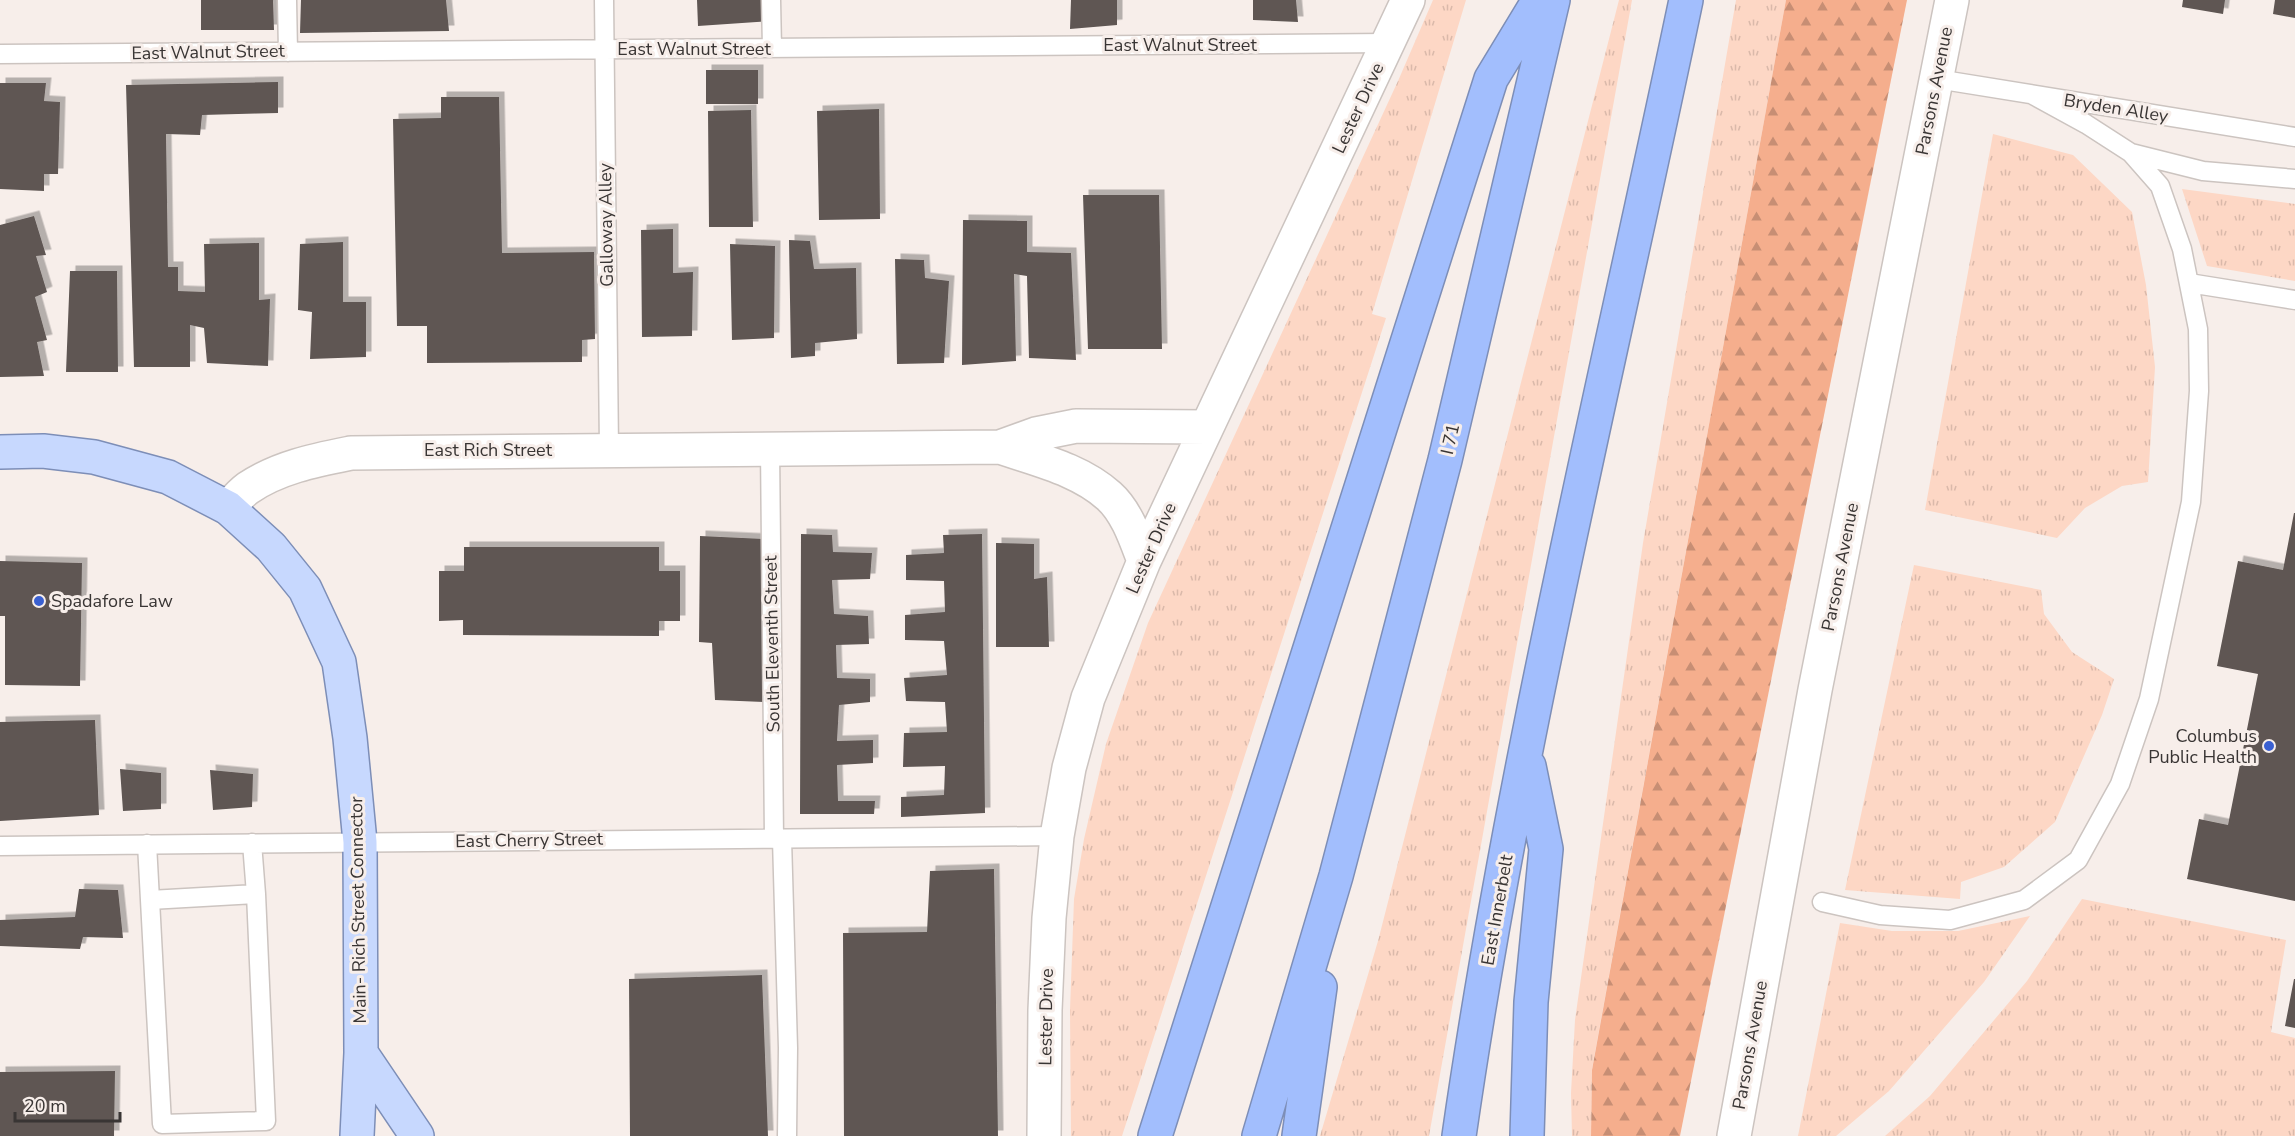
<svg xmlns="http://www.w3.org/2000/svg" width="2295" height="1136" viewBox="0 0 2295 1136" font-family="'Nunito Sans',sans-serif">
<style>
.grass{fill:url(#grass-tufts)}
.forest{fill:url(#forest-firs)}
.building{fill:#5e5653;filter:url(#shadow)}
.lines{fill:none;stroke-linecap:round;stroke-linejoin:round}
.service-casing{stroke:#ccc4c0;stroke-width:21}
.minor-casing{stroke:#ccc4c0;stroke-width:36}
.tertiary-casing{stroke:#ccc4c0;stroke-width:36}
.primary-casing{stroke:#7d8eb7;stroke-width:36}
.motorway-casing{stroke:#7d8eb7;stroke-width:36}
.service{stroke:#fff;stroke-width:18}
.minor{stroke:#fff;stroke-width:33}
.tertiary{stroke:#fff;stroke-width:33}
.primary{stroke:#c7d8fe;stroke-width:33}
.motorway{stroke:#a2befd;stroke-width:33}
.poi-dot{fill:#3a60d1;stroke:#f7eeea;stroke-width:2}
.labels{text-anchor:middle;stroke-width:6;stroke-linejoin:round;paint-order:stroke}
.street-label{font-size:18px;fill:#393534;stroke:#f7eeea}
.poi-label{font-size:18px;fill:#393534;stroke:#f7eeea;text-anchor:start}
</style>
<defs>
<pattern id="grass-tufts" width="24" height="20" patternUnits="userSpaceOnUse" patternTransform="scale(1.5)"><rect width="24" height="20" fill="#fdd7c5"/><path d="M3 7l-1-3M5 7V3M7 7l1-3M15 17l-1-3M17 17v-4M19 17l1-3" fill="none" stroke="#dab9aa"/></pattern>
<pattern id="forest-firs" width="22" height="20" patternUnits="userSpaceOnUse" patternTransform="scale(1.5)"><rect width="22" height="20" fill="#f5ae8d"/><path d="M5 1l3.5 6h-7zM16 11l3.5 6h-7z" fill="#c78e74"/></pattern>
<filter id="shadow"><feDropShadow dx="5.5" dy="-5.5" stdDeviation="0" flood-color="#0004"/></filter>
</defs>
<rect width="100%" height="100%" fill="#f7eeea"/>
<path class="grass" d="M1433 0H1466L1372 314 1386 318 1122 1136H1071L1070 1010 1074 899 1084 839 1106 744 1148 623 1398 81Z
M1619 0H1632L1429 1136H1320L1378 941Z
M1736 0H1786L1592 1069 1591 1136H1572L1571 1093 1575 1020 1643 543Z
M1993 134 2073 155 2132 212 2146 285 2155 367 2148 482 2122 486 2085 508 2057 538 1925 510Z
M2182 189 2295 204V281L2207 266Z
M1914 565 2041 590 2044 614 2072 652 2114 679 2102 715 2055 822 2004 867 1961 882 1960 899 1845 890Z
M2082 899 2286 940 2271 1032 2295 1038V1136H1885L1930 1096 2027 981Z
M2030 916 1984 982 1889 1091 1836 1136H1798L1840 923 1892 931H1958Z"/>
<path class="forest" d="M1786 0H1907L1680 1136H1591L1592 1070Z"/>
<path class="building" d="M201 0H273L274 30H201Z
M301 0H446L449 31 300 33Z
M697 0H768L770 21 698 26Z
M1071 0H1117V25L1070 29Z
M1253 0H1296L1298 22 1253 20Z
M2183 0H2225L2223 14 2182 7Z
M2275 0H2295V18L2273 14Z
M706 70H758V104H706Z
M278 82V113L202 115 200 135 166 134 168 267H178V291L205 292 204 244 259 243V300L270 299 268 366 207 363 204 328 190 325V367H134L126 85Z
M0 83H46L44 101 60 102 58 174H44V191L0 189Z
M441 97H499L502 253 594 252 595 339 582 340V362L427 363V326H397L393 119 441 118Z
M879 109 880 219 819 220 817 111Z
M751 110 753 227H709L708 111Z
M1083 195H1159L1162 349H1088Z
M34 216 46 255 36 256 47 292 35 297 47 340 37 342 44 376 0 377V225Z
M963 220 1027 221V252L1071 253 1076 360 1029 358 1027 276 1014 274 1016 361 962 365Z
M673 229V273L693 272 692 336 642 337 641 230Z
M789 240 810 241 814 269 856 268 857 339 815 343V356L791 358Z
M343 242V302H366V357L310 359 312 312 298 310 300 244Z
M730 244 775 246 774 338 732 340Z
M895 259 924 260 925 278 949 281 944 363 897 364Z
M70 271H117L118 372H66Z
M2294 513H2295V901L2187 879 2199 819 2228 825 2258 674 2217 666 2238 561 2283 570Z
M801 534 832 535 833 552 872 553 870 579 832 580 834 614 868 616 869 644 836 645 837 678 870 679V702L839 705 837 741 873 740V763L837 765 838 801H875L874 814H800Z
M982 534 985 813 901 817V797L944 795 945 766 903 767 904 733 947 732 945 702 906 701 904 678 947 675 944 641 905 640V615L945 612 944 581 906 580V555L944 553 943 535Z
M700 536 765 539 766 702 715 700 712 643 699 642Z
M996 543 1034 544V579L1047 577 1049 647H996Z
M464 547H659V571H680V621H659V636L463 635V620L439 621V571H464Z
M0 561 82 563 80 686 5 685V616H0Z
M95 720 99 815 0 821V722Z
M120 769 161 773V809L123 811Z
M210 770 253 774 252 807 213 810Z
M994 869 998 1136H844L843 933 927 932 930 871Z
M79 889 118 890 123 938 83 937 80 949 0 946V920L75 917Z
M762 975 768 1136H630L629 979Z
M2294 979H2295V1028L2285 1026Z
M115 1071 114 1136H0V1072Z"/>
<g class="lines">
<defs>
<path id="service" d="M287 0 288 52
M604 0 609 449
M771 0 772 48
M0 54 1388 43
M1937 79 2295 137
M2131 153 2203 171 2295 179
M2189 283 2295 300
M770 448 774 839
M782 839 788 1048 787 1136
M147 844 162 1124 266 1121 256 894 252 843
M0 846 1057 836
M150 900 256 894
M1822 902 1880 915 1950 920 2024 900 2078 860 2120 784 2149 699 2191 502 2199 391 2198 329 2182 249 2160 186 2131 153 2086 124 2033 95"/>
<path id="minor" d="M1000 447 1036 434 1076 426 1207 427
M228 508C234 501 241 493 248 488 279 467 316 460 351 453L1000 447C1037 460 1079 469 1109 496 1127 512 1136 540 1144 561
M1044 1136 1045 1010 1049 918 1057 836 1069 768 1088 698 1144 561 1408 0"/>
<path id="tertiary" d="M1734 1136 1815 690 1952 0"/>
<path id="primary" d="M0 452 43 451 94 457 168 477 228 508 271 547 305 589 339 662 350 738 360 842 361 1053 357 1136
M361 1053 417 1136"/>
<path id="motorway" d="M1155 1136 1491 79 1539 0
M1259 1136 1336 876 1445 460 1553 0
M1299 1136 1320 987
M1459 1136C1514 754 1607 378 1686 0
M1527 1136 1531 1002 1546 849 1529 766"/>
</defs>
<use href="#service" class="service-casing"/>
<use href="#minor" class="minor-casing"/>
<use href="#tertiary" class="tertiary-casing"/>
<use href="#primary" class="primary-casing"/>
<use href="#motorway" class="motorway-casing"/>
<use href="#service" class="service"/>
<use href="#minor" class="minor"/>
<use href="#tertiary" class="tertiary"/>
<use href="#primary" class="primary"/>
<use href="#motorway" class="motorway"/>
</g>
<g class="poi-dot">
<circle cx="39" cy="601" r="6"/>
<circle cx="2269" cy="746" r="6"/>
</g>
<g class="labels">
<g class="street-label">
<text x="1180" y="51">East Walnut Street</text>
<text x="694" y="55">East Walnut Street</text>
<text transform="translate(208 52) rotate(-1)" y="6">East Walnut Street</text>
<text transform="translate(1934 91) rotate(-79)" y="6">Parsons Avenue</text>
<text transform="translate(1358 108) rotate(-65)" y="6">Lester Drive</text>
<text transform="translate(2116 108) rotate(9)" y="6">Bryden Alley</text>
<text transform="translate(606 225) rotate(-91)" y="6">Galloway Alley</text>
<text transform="translate(1450 439) rotate(-77)" y="6">I 71</text>
<text x="488" y="456">East Rich Street</text>
<text transform="translate(1151 548) rotate(-66)" y="6">Lester Drive</text>
<text transform="translate(1840 567) rotate(-79)" y="6">Parsons Avenue</text>
<text transform="translate(772 644) rotate(-91)" y="6">South Eleventh Street</text>
<text transform="translate(529 840) rotate(-1)" y="6">East Cherry Street</text>
<text transform="translate(358 910) rotate(-91)" y="6">Main- Rich Street Connector</text>
<text transform="translate(1497 910) rotate(-80)" y="6">East Innerbelt</text>
<text transform="translate(1046 1017) rotate(-89)" y="6">Lester Drive</text>
<text transform="translate(1750 1045) rotate(-80)" y="6">Parsons Avenue</text>
</g>
<g class="poi-label">
<text x="51" y="607">Spadafore Law</text>
<text x="2257" y="742" text-anchor="end">Columbus<tspan x="2257" dy="21">Public Health</tspan></text>
</g>
</g>
<path d="M15 1112v9h105v-9" fill="none" stroke="#393534" stroke-width="3"/>
<text x="24" y="1112" font-size="18" fill="#393534" stroke="#f7eeea" stroke-width="4.5" paint-order="stroke">20 m</text>
</svg>
